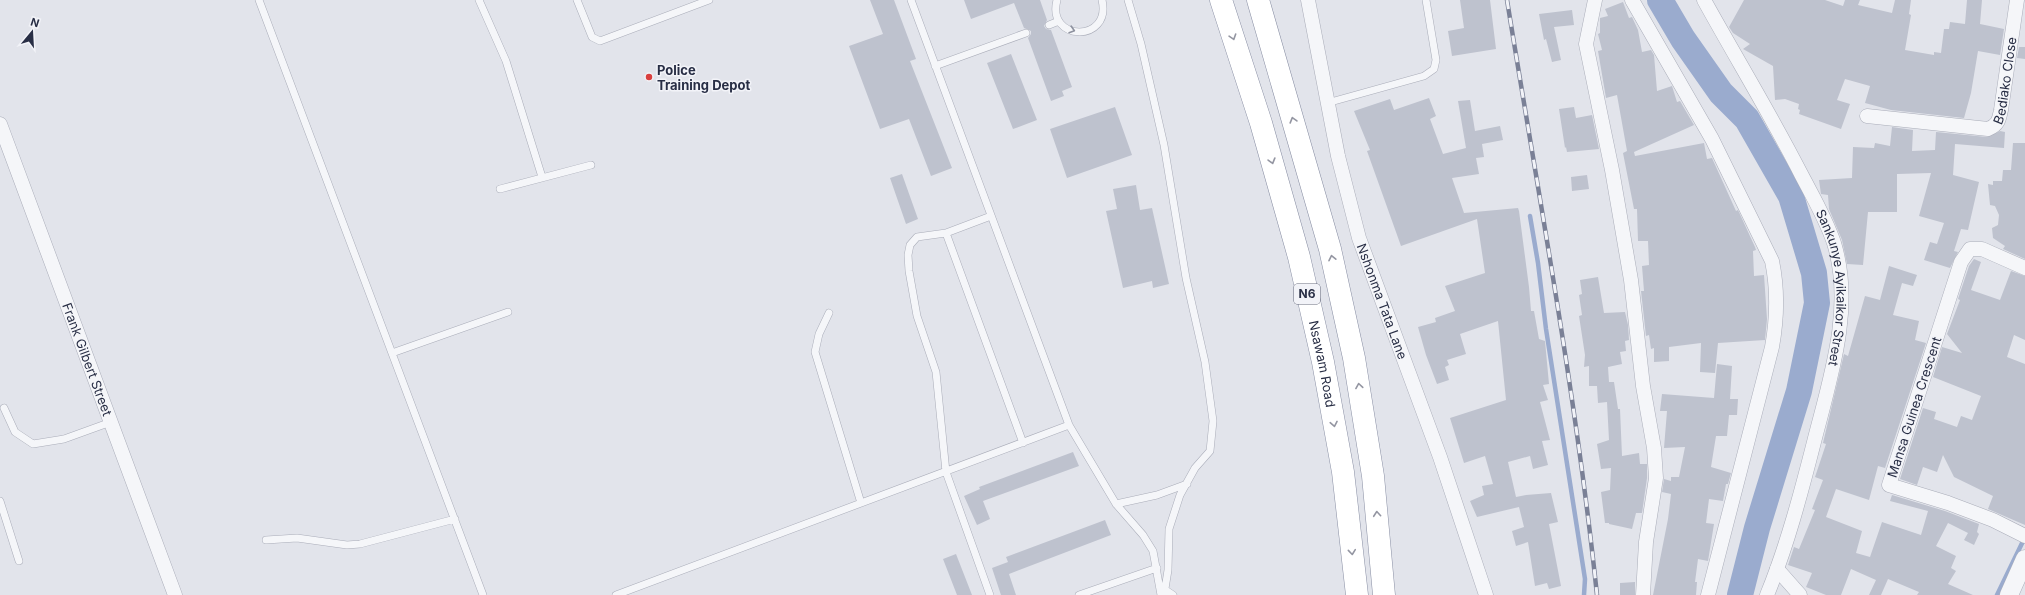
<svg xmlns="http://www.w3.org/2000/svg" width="2025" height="595" viewBox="0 0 2025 595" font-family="Inter,sans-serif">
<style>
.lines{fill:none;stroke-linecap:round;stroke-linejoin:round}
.stream{stroke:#9aabce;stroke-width:4.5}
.river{stroke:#9aabce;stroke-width:26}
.building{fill:#bec2ce}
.service-casing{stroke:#aaadb9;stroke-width:8}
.minor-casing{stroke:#aaadb9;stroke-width:15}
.tertiary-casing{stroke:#aaadb9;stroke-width:19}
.trunk-casing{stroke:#888ea3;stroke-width:23}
.service{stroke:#f5f6f9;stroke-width:7}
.minor{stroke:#f5f6f9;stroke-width:14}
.tertiary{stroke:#f5f6f9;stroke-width:18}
.trunk{stroke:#fff;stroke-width:22}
.rail-casing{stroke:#7a8096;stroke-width:4.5}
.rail{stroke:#f2f3f8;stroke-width:3;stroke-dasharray:9;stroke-linecap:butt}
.oneway{stroke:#8e929f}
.oneway2{stroke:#9496a2}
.poi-dot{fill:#d93f3e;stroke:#f2f3f8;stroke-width:1.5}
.labels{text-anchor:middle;stroke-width:3;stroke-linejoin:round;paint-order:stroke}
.shield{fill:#f2f3f8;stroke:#65697b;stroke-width:1}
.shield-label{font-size:12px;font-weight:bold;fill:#282e45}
.poi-label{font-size:13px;font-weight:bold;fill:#282e45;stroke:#f2f3f8;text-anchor:start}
.street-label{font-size:13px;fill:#282e45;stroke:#f2f3f8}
</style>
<rect width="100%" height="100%" fill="#e2e4eb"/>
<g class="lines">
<path class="stream" d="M1530 216 1538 263 1546 329 1585 579 1584 595
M1997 595 2025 537"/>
<path class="river" d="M1660 0 1683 39 1721 93 1747 119 1791 196 1814 273 1817 303 1799 391 1757 528 1740 595"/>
</g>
<path class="building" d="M870 0H894L916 59 910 61 952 168 931 176 909 119 880 129 849 46 883 34Z
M964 0H1040L1047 20 1044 26 1046 29 1051 30 1072 87 1062 91 1064 96 1051 101 1028 38 1031 34V31L1024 28 1014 3 971 19Z
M1460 0H1490L1496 49 1452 56 1448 31 1464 28Z
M1744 0H1825L1843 6 1845 0H1860L1858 5 1892 13 1895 0H1911L1909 14 1911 15 1905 50 1934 55V52L1941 53 1944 29H1949L1950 22 1965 24 1967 0H1982L1980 24 2004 29 2000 55 1978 51 1971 93 1964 118 1891 110 1865 103 1870 86 1845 79 1837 100 1850 104 1841 129 1799 114 1800 110 1798 109 1799 104 1785 99 1775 100 1773 66 1743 49 1750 44 1733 33 1729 27Z
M1623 2 1629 18 1632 17 1638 30 1642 52 1651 50 1654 55 1657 91 1672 86 1677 102 1680 101 1694 125 1634 152 1635 156 1704 143 1707 159 1712 158 1736 211 1738 210 1755 247 1756 250 1753 251 1754 276 1764 275 1767 319 1765 340 1718 343 1715 373 1700 372 1701 343 1669 347V361L1654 362V348L1651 349 1649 335 1646 336 1641 291H1644L1642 266 1649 265 1648 241H1638L1637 209H1634L1623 153 1627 151 1617 95 1606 98 1598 51 1602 50 1598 34 1600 33V18L1608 16 1605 9Z
M1572 10 1574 25 1554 27 1561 60 1552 62 1546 39 1544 40 1539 14Z
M2019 47H2025V59L2017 58Z
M1011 54 1037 120 1013 129 987 63Z
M1429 98 1436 116 1430 119 1443 154 1466 148 1458 101 1470 100 1475 131 1500 126 1503 140 1482 144 1484 157 1476 158 1479 174 1452 178 1464 213 1518 208 1519 211 1529 287 1531 311H1534L1539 339 1545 341 1549 384 1543 385 1548 400 1540 402 1550 440 1542 441 1548 465 1533 469 1530 456 1508 462 1516 497 1526 495 1551 493 1558 522 1549 524 1561 586 1549 589 1547 583 1535 586 1528 542 1516 546 1512 531 1524 527 1519 507 1477 517 1470 501 1484 495 1482 486 1493 484 1485 456 1464 463 1450 418 1506 400 1498 321 1460 334 1466 354 1447 360 1449 365 1445 367 1449 380 1437 384 1426 355 1418 327 1436 322 1435 318 1455 311 1445 286 1485 273 1477 219 1401 246 1367 151 1370 150 1354 111 1390 99 1394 110Z
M1115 107 1132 155 1067 178 1050 129Z
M1574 107 1576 118 1592 115 1599 149 1567 152 1566 147 1565 148 1559 109Z
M1892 127 1913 130 1912 151 1935 150 1936 132 1987 137 2000 131 2005 132 2004 148 1955 144 1953 175 1979 182 1968 230 1961 229 1954 251 1958 252 1950 268 1924 260 1930 242 1937 244 1944 223 1919 216 1931 173 1897 174V212H1868L1863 265 1847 264 1842 240 1829 209 1828 195 1821 194 1819 180 1852 178 1853 147 1874 148 1875 143 1890 146Z
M2013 143H2025V259L2003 249 2005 246 1993 238 1992 228 1998 225 1999 215 1995 206 1990 205 1988 184 1993 185V181H2002L2003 170H2011Z
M902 174 918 219 906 224 890 178Z
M1587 175 1589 189 1572 191 1571 177Z
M1136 185 1140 210 1152 208 1169 284 1153 288 1152 281 1123 288 1106 211 1117 209 1113 189Z
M1974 259 1981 262 1971 290 2000 300 2011 271 2025 276V340L2014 335 2007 357 2025 364V525L1988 509 1993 496 1954 477 1943 455 1937 472 1923 467 1917 485 1900 479 1923 408 1936 412 1934 419 1957 427 1961 416 1972 420 1981 396 1933 377 1942 347 1962 353 1947 334 1960 300 1958 299 1969 266Z
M1889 266 1917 275 1913 286 1902 283 1893 315 1919 321 1915 340 1926 343 1885 468 1878 466 1869 500 1836 489 1826 517 1862 531 1856 553 1870 557 1882 522 1921 535 1928 511 1890 501 1892 495 1945 511 1979 524 1977 532 1979 534 1974 545 1964 540 1968 533 1948 523 1936 546 1956 556 1951 568 1956 571 1948 584 1973 595H1917L1919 592 1888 579 1881 595H1869L1876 580 1851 569 1841 595H1826L1806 587 1812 573 1788 565 1794 547 1799 549 1815 510 1812 509 1823 480 1815 477 1826 444 1823 443 1844 354 1848 356 1865 296 1880 300Z
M1598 277 1604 313 1625 312 1628 325 1629 340 1625 341 1626 351 1620 352 1622 364 1608 367 1609 382H1614L1618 409H1620L1622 456 1639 453 1640 464H1647V478L1642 513H1636L1632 529 1609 524V523H1605L1601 492 1610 490 1611 468 1601 469 1597 444 1609 440 1607 402 1598 403 1597 386H1589V366L1584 367 1585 355 1579 316 1582 315 1579 295 1582 294 1580 280Z
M1717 364 1732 366 1730 399H1738L1737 415H1729L1727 436H1716L1711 467 1731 473 1728 484H1726L1723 501 1709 499 1706 523 1714 524 1708 561 1698 559 1695 582H1697L1696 595H1653L1668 519 1671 494 1662 492 1664 479 1671 481V477H1679L1685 447 1664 448 1667 411H1660L1662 394 1714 398Z
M1073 452 1079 466 983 501 990 519 977 525 964 496 980 489 979 487Z
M1105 520 1111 535 1009 574 1016 595H1001L992 568 1008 562 1006 557Z
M956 554 972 595H957L943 559Z
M1635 582V595H1620V583Z"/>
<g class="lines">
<defs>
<path id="service" d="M259 0 483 595
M479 0 506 61 542 177
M577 0 592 37 600 41 709 0
M911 0 1069 425 1116 504 1143 535 1153 551 1161 595
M1057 0C1046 42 1112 43 1102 0
M1128 0 1141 44 1164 145 1186 278 1205 362 1213 421 1210 451 1195 468 1180 495 1169 529 1168 570 1164 595
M1049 25 1059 21
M935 66 1026 33
M1327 103 1424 76 1434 69 1436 60 1426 0
M500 189 591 165
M991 216 946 233 1023 443
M946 233 917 237 910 245 908 255 909 271 917 316 936 372 946 472 990 595
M829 313 819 334 815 352 861 503
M392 353 508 312
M4 408 15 432 33 444 64 439 111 422
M0 501 19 561
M1116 504 1157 495 1187 484
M266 540 297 538 347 545 360 544 455 519
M1164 589 1173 595
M616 595 1069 425
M1079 595 1157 568"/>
<g id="minor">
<path id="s1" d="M1308 0 1338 156 1359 238 1440 457 1486 595"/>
<path d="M1595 0 1586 44 1612 170 1631 280 1643 386 1654 448 1656 478 1646 542 1643 595"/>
<path d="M1632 0 1712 139 1772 261C1778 290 1777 319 1772 347L1708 595"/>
<path id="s2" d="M1704 0C1736 58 1771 115 1801 174 1813 197 1826 219 1834 243 1854 308 1830 379 1814 442 1801 493 1787 546 1767 595"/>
<path id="s3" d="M1867 116 1988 129C1998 125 1999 120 2001 110L2017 0"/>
<path id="s4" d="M0 124 175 595"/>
<path d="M2025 268 1982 249H1970L1961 262 1889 485 1948 503 1993 520 2025 536"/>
<path d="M1777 569 1800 595"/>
</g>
<path id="tertiary" d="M2009 595 2025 559"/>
<g id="trunk">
<path id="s5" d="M1221 0 1261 123 1299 257 1323 362 1343 472 1357 595"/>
<path d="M1258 0 1330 249 1354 358 1373 476 1384 595"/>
</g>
</defs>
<use href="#service" class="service-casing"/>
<use href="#minor" class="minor-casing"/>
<use href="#tertiary" class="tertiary-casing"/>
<use href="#trunk" class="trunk-casing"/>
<use href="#service" class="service"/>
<use href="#minor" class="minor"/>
<use href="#tertiary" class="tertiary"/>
<use href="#trunk" class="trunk"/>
<defs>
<path id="rail" d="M1507 0C1539 198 1576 395 1597 595"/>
</defs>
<use href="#rail" class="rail-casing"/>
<use href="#rail" class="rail"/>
</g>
<defs><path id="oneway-chevron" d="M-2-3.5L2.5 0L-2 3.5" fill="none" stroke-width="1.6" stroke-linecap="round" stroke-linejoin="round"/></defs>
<use class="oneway" href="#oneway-chevron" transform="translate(1072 30) rotate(17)"/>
<g class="oneway2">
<use href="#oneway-chevron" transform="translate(1233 37) rotate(72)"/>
<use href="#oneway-chevron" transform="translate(1293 120) rotate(-106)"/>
<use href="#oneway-chevron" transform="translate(1272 161) rotate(74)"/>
<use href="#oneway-chevron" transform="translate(1332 258) rotate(-102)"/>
<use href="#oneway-chevron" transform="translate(1359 386) rotate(-99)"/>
<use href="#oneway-chevron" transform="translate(1334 424) rotate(79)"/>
<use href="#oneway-chevron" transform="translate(1377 514) rotate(-95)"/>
<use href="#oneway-chevron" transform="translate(1352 552) rotate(84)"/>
</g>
<circle class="poi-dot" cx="649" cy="77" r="4"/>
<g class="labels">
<rect class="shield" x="1294" y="284" width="26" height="20" rx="3"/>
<g class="shield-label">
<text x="1307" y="298">N6</text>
</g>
<g class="poi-label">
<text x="657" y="75">Police<tspan x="657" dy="15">Training Depot</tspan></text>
</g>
<g class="street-label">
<text dy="5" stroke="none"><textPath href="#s3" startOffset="176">Bediako Close</textPath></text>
<text dy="5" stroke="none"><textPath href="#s2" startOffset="320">Sankunye Ayikaikor Street</textPath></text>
<text dy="5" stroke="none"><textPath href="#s1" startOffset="311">Nshonma Tata Lane</textPath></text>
<text dy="5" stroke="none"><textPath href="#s4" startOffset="251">Frank Gilbert Street</textPath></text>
<text dy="5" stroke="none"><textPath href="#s5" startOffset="378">Nsawam Road</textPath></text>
<text transform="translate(1914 407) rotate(-72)" y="5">Mansa Guinea Crescent</text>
</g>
</g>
<g transform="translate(32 32) rotate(18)" stroke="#f2f3f8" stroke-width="3" paint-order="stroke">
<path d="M0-3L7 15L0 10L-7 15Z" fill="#282e45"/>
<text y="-6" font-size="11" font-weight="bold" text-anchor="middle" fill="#282e45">N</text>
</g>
</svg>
